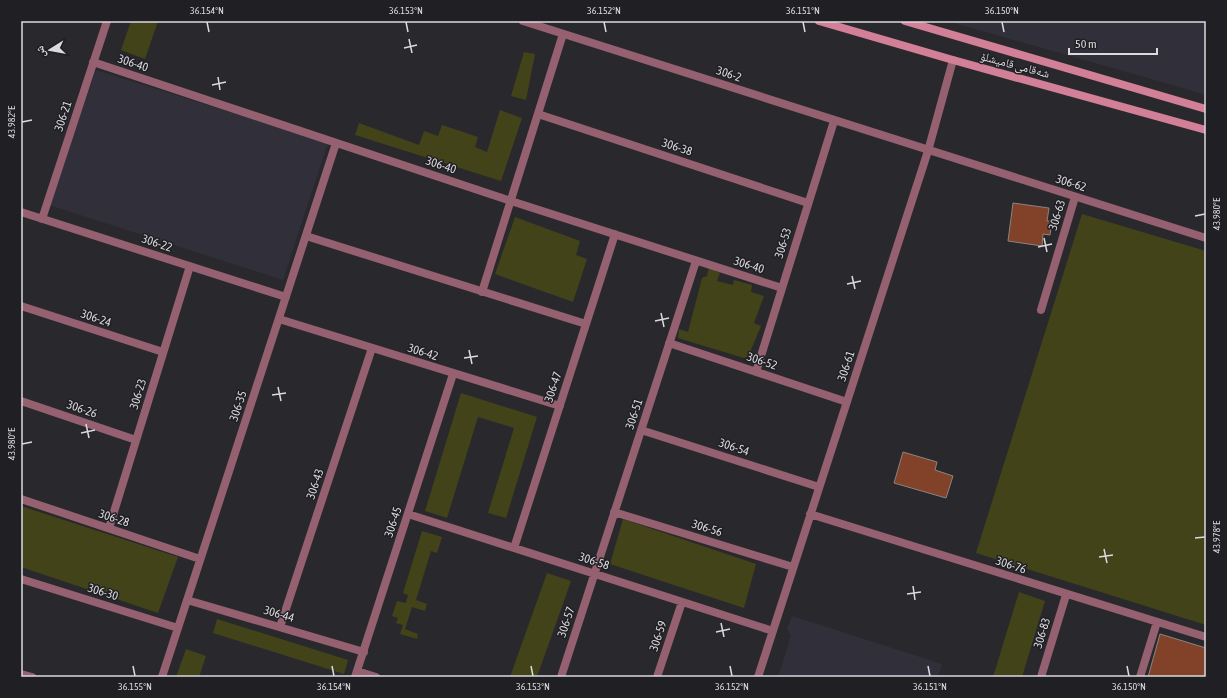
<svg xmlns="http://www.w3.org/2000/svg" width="1227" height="698" viewBox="0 0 1227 698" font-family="'Asap Condensed','Noto Naskh Arabic',sans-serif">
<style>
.built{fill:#312f3a}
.green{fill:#424318}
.building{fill:#824129;stroke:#8b8482}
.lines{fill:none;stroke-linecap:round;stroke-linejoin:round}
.street{stroke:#956170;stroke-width:8}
.secondary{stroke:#d27f98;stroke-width:8}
.ticks{fill:none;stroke:#dbdade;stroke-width:1.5}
.labels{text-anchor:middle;stroke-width:3;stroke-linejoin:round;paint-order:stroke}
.street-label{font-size:12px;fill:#dbdade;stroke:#201f24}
.neatline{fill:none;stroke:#dbdade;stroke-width:1.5}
.ticks-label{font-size:10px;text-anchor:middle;fill:#dbdade}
</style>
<rect width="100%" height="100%" fill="#29292d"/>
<path class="built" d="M947 21H1206V95L1176 86Z
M96 70 328 143 283 280 49 205Z
M792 616 942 664 938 677H778L791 636 787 629Z"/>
<path class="green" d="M131 21H158L145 59 121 50Z
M524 52 535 54 526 100 511 96Z
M500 110 522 118 501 181 355 135 359 123 419 145 424 131 438 136 442 125 478 137 475 147 487 152Z
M1082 214 1206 251V625L976 553Z
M515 217 580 241 576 255 587 259 573 302 495 274Z
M709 268 720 273 717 281 733 285 734 280 752 285 751 292 764 296 754 323 761 326 748 357 744 358 678 338 679 329 688 332 702 278 707 276Z
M461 393 537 417 506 518 488 513 514 428 478 417 447 518 425 511Z
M21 506 178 557 158 613 21 567Z
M623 519 756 564 744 608 610 564Z
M422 531 442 537 437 553 431 551 416 600 427 604 425 611 412 607 405 629 418 634 417 639 400 634 403 625 396 623 398 618 392 616 397 601 406 603 408 595 403 593Z
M547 573 571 581 537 677H510Z
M1019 592 1045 601 1022 677H993Z
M217 619 348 660 344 674 213 633Z
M186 649 206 656 199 677H176Z"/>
<path class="building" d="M1013 203 1049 208 1047 221H1052L1050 235 1043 234 1042 246 1008 241Z
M903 452 937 462 935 470 953 476 946 498 894 483Z
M1160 634 1206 648V677H1148Z"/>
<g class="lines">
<path class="street" d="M523 21 1206 238
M93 62 511 201 782 288
M538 114 808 203
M21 212 286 297
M42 219 107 21
M306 236 586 324
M482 292 563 34
M21 306 163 352
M1041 310 1075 197
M279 319 560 406
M669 343 847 402
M756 372 834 121
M21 401 136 440
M641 430 819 487
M21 499 200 559
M614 512 793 567
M408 514 773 631
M810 514 1206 637
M109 528 190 266
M514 548 615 234
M21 579 178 628
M187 600 364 652
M280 627 372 348
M357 671 376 677
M21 674 32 677
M162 677 336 143
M355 677 453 374
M561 677 696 261
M657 677 682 602
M758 677 928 151 953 60
M1041 677 1066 595
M1140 677 1157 622"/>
<path class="secondary" d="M819 21 953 60 1206 130
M905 21 1206 109"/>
</g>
<path class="ticks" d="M207 22 209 32M406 22 408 32M604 22 606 32M803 22 805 32M1002 22 1004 32M409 39 412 53M404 48 417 45M218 77 220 90M212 85 226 82M22 122 32 120M1195 216 1205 214M1044 238 1047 252M1038 247 1052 244M852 276 855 289M847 284 861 281M661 313 664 327M655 321 669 318M469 350 472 364M464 358 478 356M278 387 281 401M272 395 286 393M86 424 89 438M81 433 95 430M22 444 32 442M1195 538 1205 537M1104 549 1107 563M1099 557 1113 555M913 586 915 600M907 594 921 592M721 623 724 637M716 632 730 629M133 666 135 676M332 666 334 676M531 666 533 676M730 666 732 676M928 666 930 676M1127 666 1129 676"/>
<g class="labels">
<g class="street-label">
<text transform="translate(133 63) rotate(18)" y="4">306-40</text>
<text transform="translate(1015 65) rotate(15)" y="4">شەقامی قامیشلۆ</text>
<text transform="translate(729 74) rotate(18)" y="4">306-2</text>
<text transform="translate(63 116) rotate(-72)" y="4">306-21</text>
<text transform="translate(677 147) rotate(18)" y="4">306-38</text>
<text transform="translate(441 165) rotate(18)" y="4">306-40</text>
<text transform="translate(1071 183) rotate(17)" y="4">306-62</text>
<text transform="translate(1057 215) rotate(-73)" y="4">306-63</text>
<text transform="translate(157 243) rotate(18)" y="4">306-22</text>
<text transform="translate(783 243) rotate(-73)" y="4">306-53</text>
<text transform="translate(749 265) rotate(17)" y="4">306-40</text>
<text transform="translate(96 318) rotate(18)" y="4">306-24</text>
<text transform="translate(423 352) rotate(17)" y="4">306-42</text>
<text transform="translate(762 361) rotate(18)" y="4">306-52</text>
<text transform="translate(846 366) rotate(-72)" y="4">306-61</text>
<text transform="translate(553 387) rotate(-72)" y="4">306-47</text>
<text transform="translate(138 394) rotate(-73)" y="4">306-23</text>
<text transform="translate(238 406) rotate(-72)" y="4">306-35</text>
<text transform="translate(82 409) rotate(19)" y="4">306-26</text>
<text transform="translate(634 414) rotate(-72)" y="4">306-51</text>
<text transform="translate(734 447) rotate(18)" y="4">306-54</text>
<text transform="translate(315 484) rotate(-72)" y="4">306-43</text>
<text transform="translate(114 518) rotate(18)" y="4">306-28</text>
<text transform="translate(393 522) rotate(-72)" y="4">306-45</text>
<text transform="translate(707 528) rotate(17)" y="4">306-56</text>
<text transform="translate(594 561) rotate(18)" y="4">306-58</text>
<text transform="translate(1011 565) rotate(18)" y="4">306-76</text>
<text transform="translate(103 592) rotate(17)" y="4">306-30</text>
<text transform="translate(279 614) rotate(16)" y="4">306-44</text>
<text transform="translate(566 622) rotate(-72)" y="4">306-57</text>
<text transform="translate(1042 633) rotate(-73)" y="4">306-83</text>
<text transform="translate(658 636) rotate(-72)" y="4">306-59</text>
</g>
</g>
<rect width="1227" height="698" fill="none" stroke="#201f24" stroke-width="44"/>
<g transform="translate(50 50) rotate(259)" stroke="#201f24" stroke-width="3" paint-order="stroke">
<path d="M0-3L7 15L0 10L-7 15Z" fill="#dbdade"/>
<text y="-6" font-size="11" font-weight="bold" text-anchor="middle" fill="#dbdade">ش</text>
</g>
<path d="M1069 48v6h88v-6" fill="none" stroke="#dbdade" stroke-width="2"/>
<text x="1075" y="48" font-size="12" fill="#dbdade" stroke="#201f24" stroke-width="3" paint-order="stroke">50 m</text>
<rect x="22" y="22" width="1183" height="654" class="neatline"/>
<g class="ticks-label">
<text x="207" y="14">36.154°N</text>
<text x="406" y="14">36.153°N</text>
<text x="604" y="14">36.152°N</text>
<text x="803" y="14">36.151°N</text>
<text x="1002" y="14">36.150°N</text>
<text transform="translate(11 122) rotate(-90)" y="4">43.982°E</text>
<text transform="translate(1216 214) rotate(-90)" y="4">43.980°E</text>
<text transform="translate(11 444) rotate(-90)" y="4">43.980°E</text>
<text transform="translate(1216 537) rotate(-90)" y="4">43.978°E</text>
<text x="135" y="690">36.155°N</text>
<text x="334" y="690">36.154°N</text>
<text x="533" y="690">36.153°N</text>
<text x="732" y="690">36.152°N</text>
<text x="930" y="690">36.151°N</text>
<text x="1129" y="690">36.150°N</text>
</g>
</svg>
